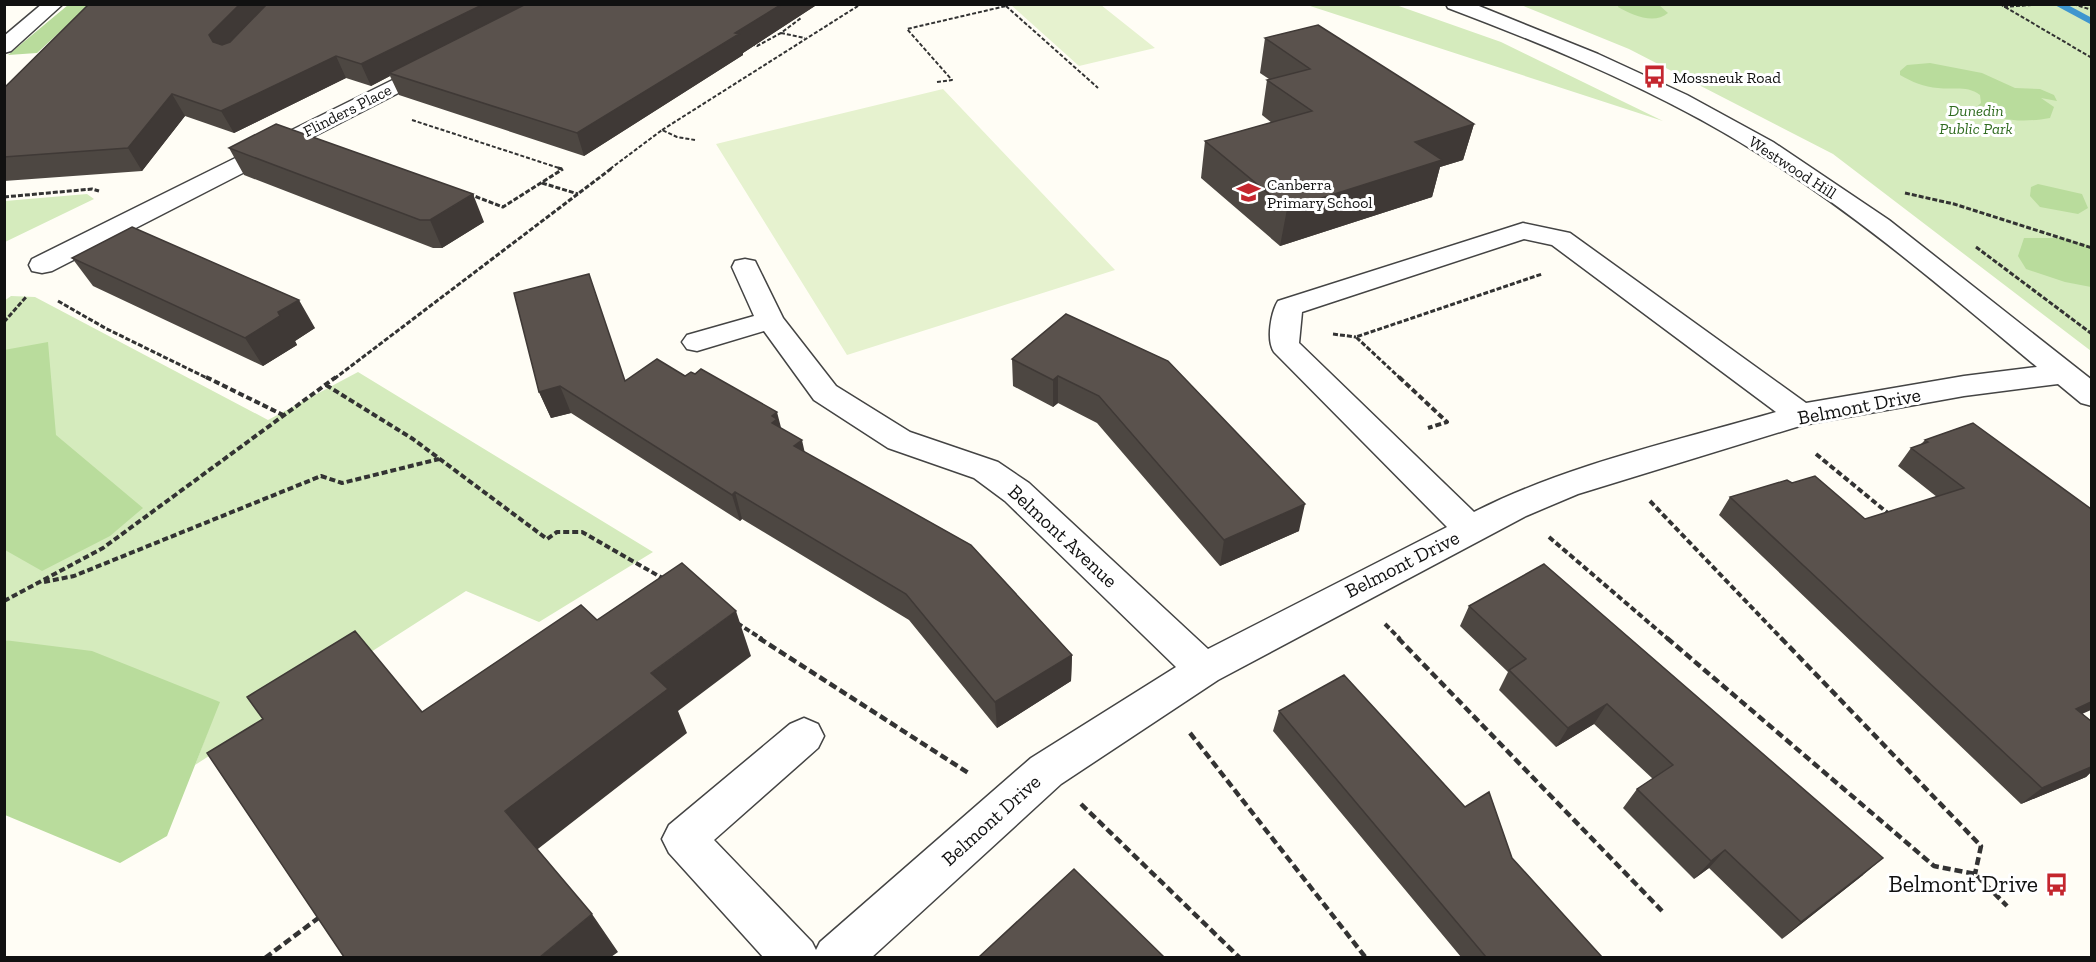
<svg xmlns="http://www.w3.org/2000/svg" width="2096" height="962" viewBox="0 0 2096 962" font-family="'Zilla Slab',serif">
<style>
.green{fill:#d5ebbd}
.forest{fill:#b9dc9c}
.pitch{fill:#e6f2cf}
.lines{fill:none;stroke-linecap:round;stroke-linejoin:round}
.stream{fill:#3f96cf;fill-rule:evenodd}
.minor-casing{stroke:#444;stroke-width:3}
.path-far3{stroke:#333;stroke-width:2;stroke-dasharray:4 2;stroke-linecap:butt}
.path-far2{stroke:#333;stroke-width:3;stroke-dasharray:5 2;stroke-linecap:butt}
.path-far1{stroke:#333;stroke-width:4;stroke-dasharray:6 3;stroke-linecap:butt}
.path{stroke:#333;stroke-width:4.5;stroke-dasharray:8 4;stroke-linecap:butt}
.minor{fill:#fff;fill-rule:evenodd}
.wall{fill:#4d4742}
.shaded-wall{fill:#3f3936}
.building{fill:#5a524d;stroke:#3f3936;stroke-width:1.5}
.labels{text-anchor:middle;stroke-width:6;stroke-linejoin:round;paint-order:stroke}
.far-poi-label{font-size:16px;fill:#111;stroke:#fff;text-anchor:start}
.far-street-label{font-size:16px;fill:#111;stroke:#fff}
.far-park-label{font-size:16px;font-style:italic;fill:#2f6b1f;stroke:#fff}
.street-label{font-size:20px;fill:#111;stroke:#fff}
.near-poi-label{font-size:24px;fill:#111;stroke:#fff;text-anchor:end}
</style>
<rect width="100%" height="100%" fill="#fffdf5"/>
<path class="green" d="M1307 5H1396L1501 42 1663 121Z
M1521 5H2091V351L1833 154 1629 49Z
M87 194 94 199 5 242V201Z
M11 296 35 297 268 420 358 372 653 552 539 622 466 591 195 765 219 702 5 640 4 301Z"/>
<path class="forest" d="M1619 4 1659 5 1668 13C1654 25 1632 15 1618 7Z
M68 5H89L37 53 8 55Z
M1930 63 1982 73 2015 88 2040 89 2054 95 2057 101 2041 98 2054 107 2050 118C2021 123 2002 121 1974 109L1981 103 1980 95C1967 85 1954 90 1938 88 1924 87 1912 82 1900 75V71L1907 65Z
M2038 184 2082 194 2088 208 2078 214 2040 207 2030 196 2031 187Z
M2024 238H2063L2091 246V287L2065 282 2026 269 2018 256Z
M48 342 56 435 143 508 110 536 42 571 5 550 4 350Z
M4 640 92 651 220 702 167 836 120 863 5 815Z"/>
<path class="pitch" d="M1011 5H1101L1155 48 1079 66Z
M943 89 1115 270 847 355 716 144Z"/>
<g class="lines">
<path class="stream" d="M2053 4H2066L2092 18V25Z"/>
<defs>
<path id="minor" d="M42 4H63L11 51 4 53V36Z
M1446 4H1474L1598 54 1687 95 1773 142 1889 220 2092 380V406L2081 403 2058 384 1964 396 1803 425 1578 494 1526 516 1218 680 1061 784 871 958H764L669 853 662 839 669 825 790 724 804 718 818 724 824 736 818 748 714 840 812 942 816 950 820 942 1031 758 1176 667 1005 501 974 478 888 448 814 400 764 331 697 351 687 349 682 342 687 335 754 316 732 267 735 261 745 259 755 261 783 318 836 386 910 432 998 462 1029 483 1208 649 1447 527 1274 352C1266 340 1271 312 1278 301L1523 223 1570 233 1806 403 1964 376 2037 367C1947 292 1857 214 1756 152 1660 92 1554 48 1448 8ZM1524 239 1552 245 1776 412C1676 441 1566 465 1474 512L1299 343 1302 312Z
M435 59 443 60 446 65 443 70 52 271 42 273 32 271 29 265 32 259Z"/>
</defs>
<use href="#minor" class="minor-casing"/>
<path class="path-far3" d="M2000 4 2092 58
M2073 4 2092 10
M1006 6 1098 88
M2004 7 2044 4
M781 33 805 38
M751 44 757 46 781 33 801 18
M937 82 952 80 907 29 1006 6 1004 4
M412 120 562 169
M662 130 861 4
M610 169 662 130 677 137 695 140"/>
<path class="path-far2" d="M558 168 562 169
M542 183 578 194
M1905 193 1954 204 2092 248
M469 194 503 207 563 169
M4 197 92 189 99 191
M1976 247 2092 334
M58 301 105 328 209 379
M4 322 26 297
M1333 334 1356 337
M334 379 612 168
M1401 379 1356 337 1542 274"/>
<path class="path-far1" d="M206 377 285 416
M1399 377 1447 422 1428 428
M326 385 413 439 547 539 557 532H582L664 579
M1816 454 1889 514
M1650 501 1782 639
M1549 537 1668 639
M44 582 74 576 321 476 342 483 439 459
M4 601 103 548 336 377
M737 623 762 639
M1385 624 1400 639"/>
<path class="path" d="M759 638 970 774
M1398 638 1662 911
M1667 638 1934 866 1975 874 2007 906
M1781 638 1981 846 1975 874
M1190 733 1366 958
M1081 804 1240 958
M265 958 321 916"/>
<use href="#minor" class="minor"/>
</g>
<path class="wall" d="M89 4H818L743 53V55L584 156 399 95 390 76 371 86 346 78 234 133 185 116 142 171 4 181V88Z
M1265 38 1474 124 1463 160 1440 167 1432 197 1280 246 1201 178 1205 141 1272 123 1262 115 1267 80 1269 79 1260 73Z
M229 148 484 222 442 248H433L244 175Z
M72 258 315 328 295 341 297 345 263 366 93 286Z
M514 293 625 380 685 376 781 428 804 452 1072 655 1071 681 997 728 909 620 742 519 740 521 571 413 551 418 539 392Z
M1066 314 1299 531 1220 566 1097 423 1058 403 1053 407 1013 386 1012 359Z
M1973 423 2083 714 2091 721V772L2086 777 2021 804 1719 515 1730 497 1792 483 1865 519 1937 497 1898 466 1911 448 1920 445 1925 440Z
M1469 606 1863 875 1782 939 1709 868 1694 879 1623 808 1637 789 1653 779 1594 724 1556 747 1499 690 1508 672 1460 626Z
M1279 711 1512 858 1602 957H1461L1273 731Z"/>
<path class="shaded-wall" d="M240 4H270L220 56 209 35Z
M484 4H534L389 73 390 76 371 86 361 64Z
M782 4H818L743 53V55L584 156 577 133Z
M336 56 346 78 234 133 221 111Z
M172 94 185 116 142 171 128 148Z
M1474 124 1463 160 1440 167 1432 197 1280 246 1287 209 1415 142Z
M473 194 484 222 442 248 430 220Z
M299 300 315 328 295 341 297 345 263 366 245 338 278 312Z
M1058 376V403L1053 407V380Z
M560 386 571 413 551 418 539 392Z
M777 412 784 439 772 423V416Z
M802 440 808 467 794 446Z
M735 492 742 519 740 521 732 495Z
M1305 504 1299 531 1220 566 1224 540Z
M736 611 751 656 678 711 687 733 534 852 505 811 651 673Z
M1072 655 1071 681 997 728 995 702Z
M2091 702V710L2057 725 2076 709Z
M1607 704 1594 724 1556 747 1568 728Z
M2091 764V772L2086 777 2021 804 2042 788Z
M1725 850 1709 868 1694 879 1711 861Z
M1883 858 1863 875 1782 939 1801 922Z
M592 914 618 952 611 957H540Z"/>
<path class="building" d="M89 4H240L209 35 213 42 222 45 230 42 267 4H484L361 64 336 56 221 111 172 94 128 148 4 157V88Z
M526 4H782L735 33 739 34 577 133 389 73Z
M1318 25 1474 124 1415 142 1442 160 1287 209 1205 141 1312 111 1267 80 1310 69 1265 38Z
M276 124 473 194 430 220H420L229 148Z
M132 227 299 300 278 312 280 316 245 338 72 258Z
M589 274 625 381 657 359 685 376 691 372 695 374 701 369 777 412 772 416 777 419 772 423 802 440 794 446 971 545 1072 655 995 702 906 594 735 492 732 495 560 386 539 392 514 293Z
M1066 314 1168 361 1305 504 1224 540 1099 396 1058 376 1053 380 1012 359Z
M1973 423 2091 509V702L2076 709 2091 721V767L2042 788 1730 497 1787 480 1792 483 1815 476 1865 519 1964 488 1911 448 1928 442 1925 440Z
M682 563 736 611 651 673 668 689 505 811 592 914 540 957H344L207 753 263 719 247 697 355 631 422 712 581 605 597 620Z
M1544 564 1883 858 1801 922 1725 850 1711 861 1637 789 1673 765 1607 704 1568 728 1509 670 1526 659 1469 606Z
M1344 675 1465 807 1489 792 1512 858 1602 957H1486L1279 711Z
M1074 869 1164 957H979Z"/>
<defs>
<symbol id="bus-bare" viewBox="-9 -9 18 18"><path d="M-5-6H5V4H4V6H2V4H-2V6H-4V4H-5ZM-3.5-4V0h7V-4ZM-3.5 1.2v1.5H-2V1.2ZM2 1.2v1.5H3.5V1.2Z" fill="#c4262e" stroke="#fff" stroke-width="2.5" paint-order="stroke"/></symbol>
<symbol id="school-bare" viewBox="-9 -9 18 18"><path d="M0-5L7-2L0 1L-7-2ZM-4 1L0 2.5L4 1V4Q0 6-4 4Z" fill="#c4262e" stroke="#fff" stroke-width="2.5" paint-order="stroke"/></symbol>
</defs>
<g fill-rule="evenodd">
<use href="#bus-bare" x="1638" y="60" width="33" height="33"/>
<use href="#school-bare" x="1232" y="176" width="33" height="33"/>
<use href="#bus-bare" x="2040" y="868" width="33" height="33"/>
</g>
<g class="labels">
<g class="far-poi-label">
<text x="1673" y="83">Mossneuk Road</text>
<text x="1267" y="190">Canberra<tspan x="1267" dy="18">Primary School</tspan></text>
</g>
<g class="far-street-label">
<text transform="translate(347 110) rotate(-27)" y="6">Flinders Place</text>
<text transform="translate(1793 167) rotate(33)" y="6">Westwood Hill</text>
</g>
<g class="far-park-label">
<text x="1976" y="116">Dunedin<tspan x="1976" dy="18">Public Park</tspan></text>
</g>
<g class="street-label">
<text transform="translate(1859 406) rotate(-11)" y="7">Belmont Drive</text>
<text transform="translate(1063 536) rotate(43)" y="7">Belmont Avenue</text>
<text transform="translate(1402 564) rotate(-27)" y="7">Belmont Drive</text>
<text transform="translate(991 820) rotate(-42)" y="7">Belmont Drive</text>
</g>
<g class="near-poi-label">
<text x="2038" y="892">Belmont Drive</text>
</g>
</g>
<rect width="2096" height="962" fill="none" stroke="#111111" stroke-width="12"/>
</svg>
